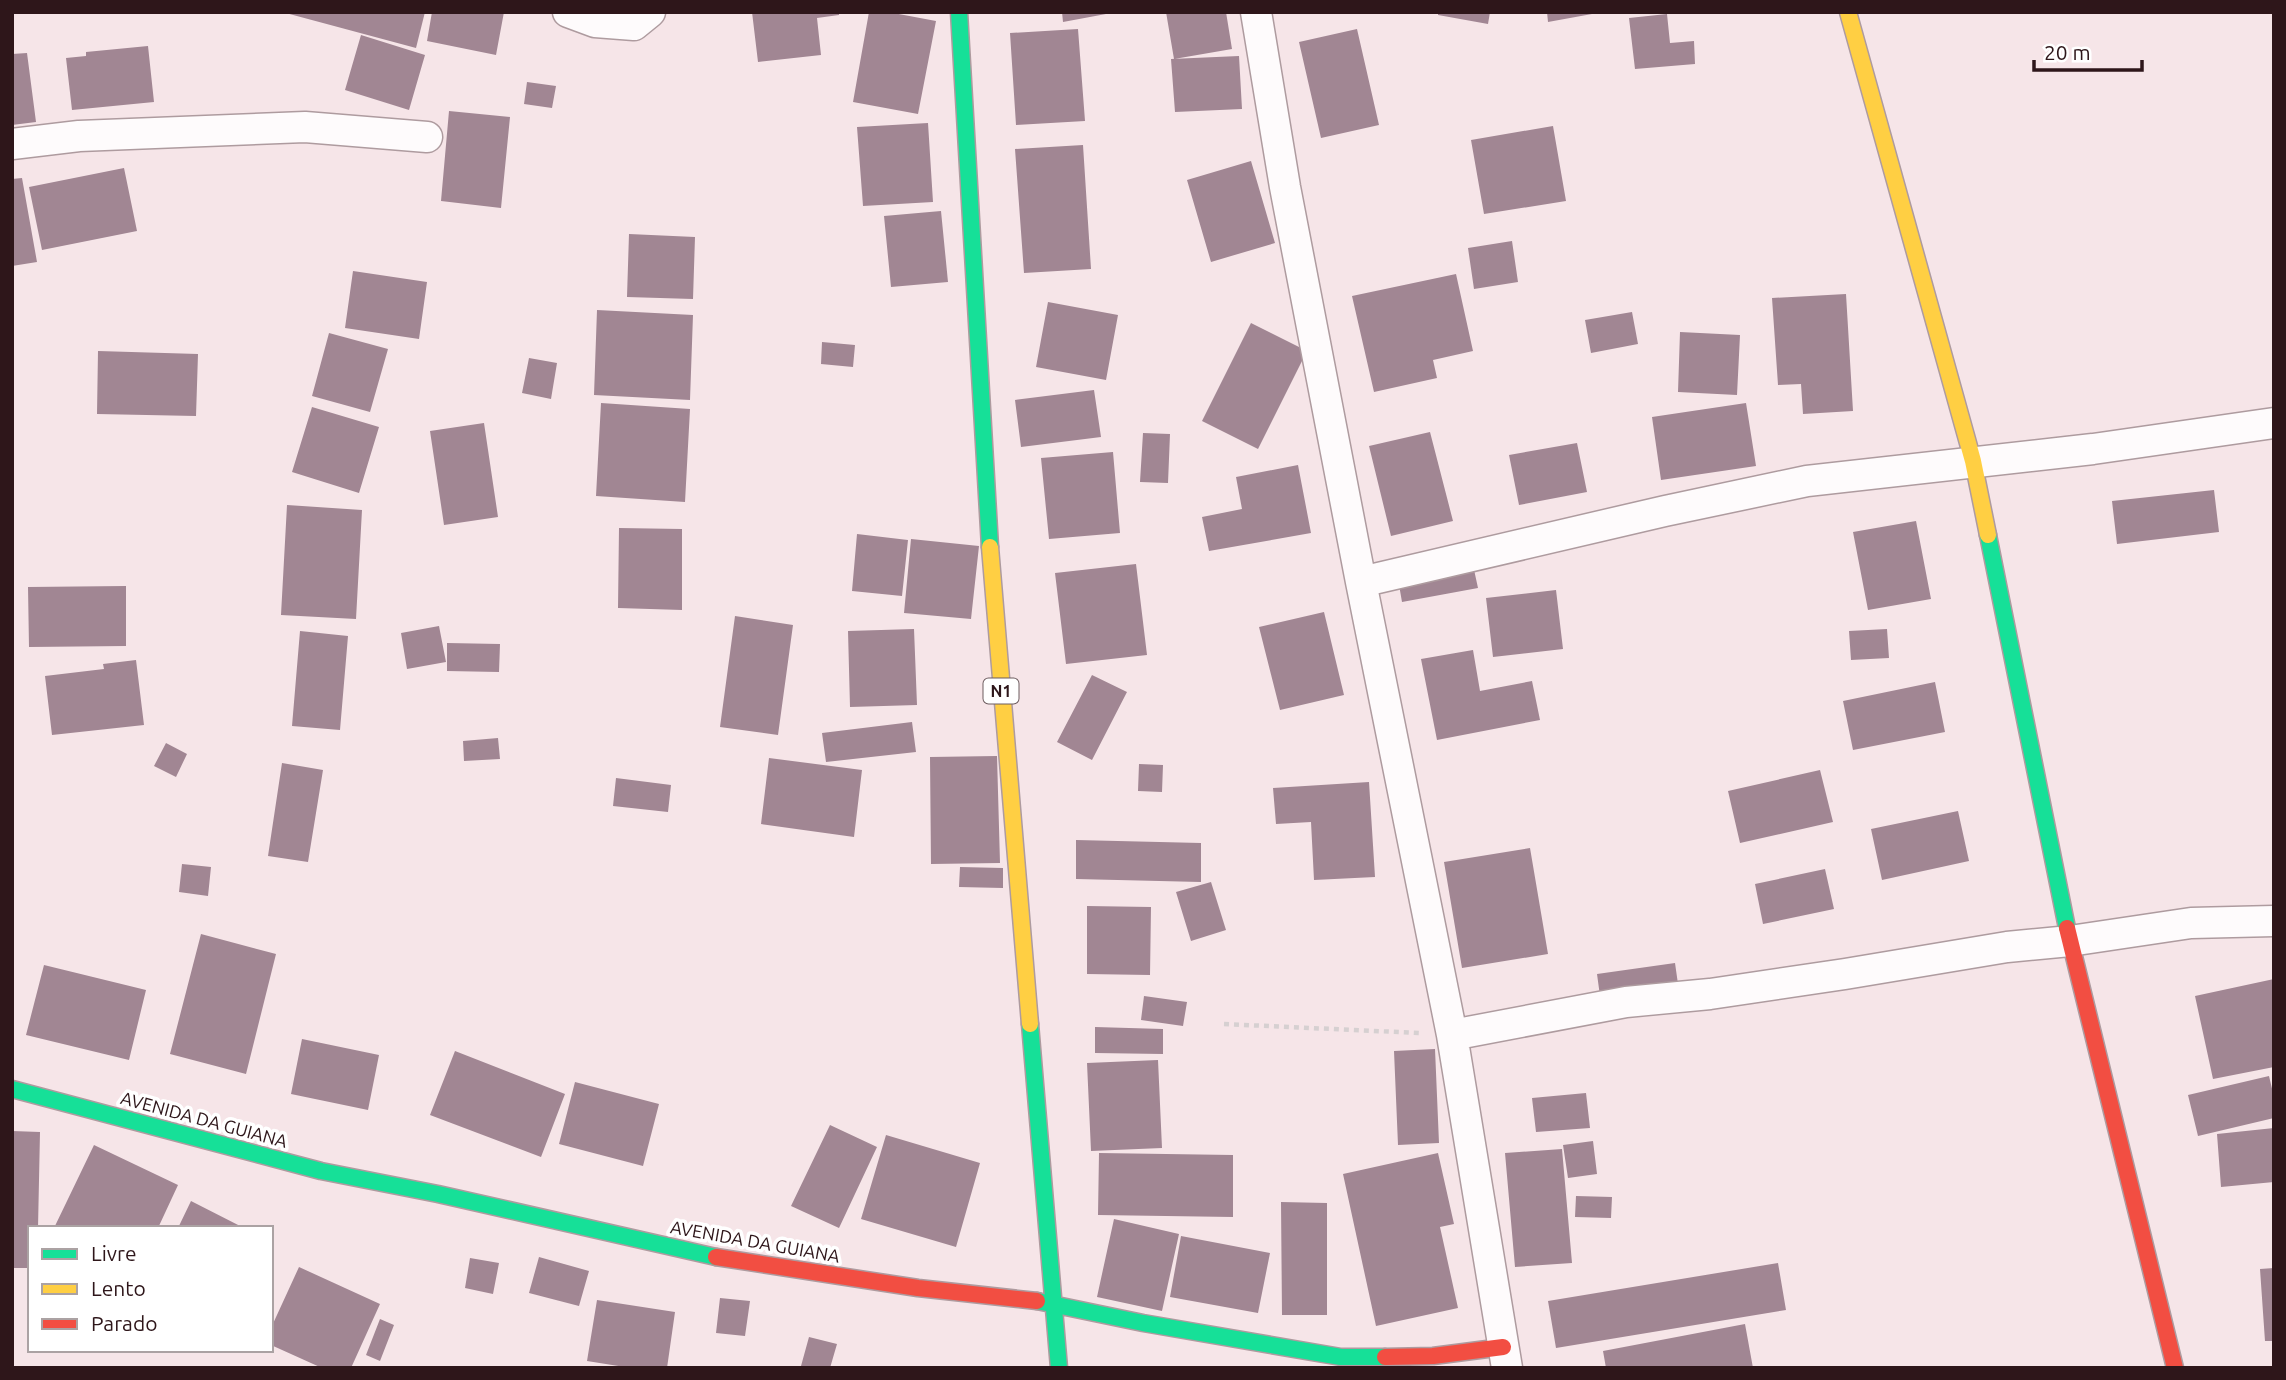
<svg xmlns="http://www.w3.org/2000/svg" width="2286" height="1380" viewBox="0 0 2286 1380" font-family="Ubuntu,sans-serif">
<style>
.building{fill:#a18693}
.lines{fill:none;stroke-linecap:round;stroke-linejoin:round}
.street-casing{stroke:#ae9b9f;stroke-width:33}
.fast-casing{stroke:#ae9b9f;stroke-width:19}
.slow-casing{stroke:#ae9b9f;stroke-width:19}
.jam-casing{stroke:#ae9b9f;stroke-width:19}
.path{stroke:#d6d0d1;stroke-width:4.5;stroke-dasharray:5 5;stroke-linecap:butt}
.street{stroke:#fefbfc;stroke-width:30}
.fast{stroke:#16e098;stroke-width:16}
.slow{stroke:#ffcf43;stroke-width:16}
.jam{stroke:#f24e42;stroke-width:16}
.labels{text-anchor:middle;stroke-width:7;stroke-linejoin:round;paint-order:stroke}
.shield{fill:#fff;stroke:#6d5c5f;stroke-width:2}
.shield-label{font-size:16px;font-weight:bold;fill:#2e161a}
.street-label{font-size:18px;fill:#2e161a;stroke:#fff}
</style>
<rect width="100%" height="100%" fill="#f6e5e8"/>
<path class="building" d="M282 12H425L416 48Z
M432 12H504L496 55 427 41Z
M752 12H839V15L817 18 821 55 758 62Z
M869 12H888L936 21 918 114 853 102Z
M1062 12H1106V14L1063 22Z
M1166 12H1226L1232 49 1174 59Z
M1438 12H1490L1488 24 1438 15Z
M1547 12H1592V14L1548 22Z
M1667 14 1670 43 1694 41 1695 64 1635 69 1629 18Z
M1078 29 1085 121 1016 125 1010 33Z
M1357 29 1379 125 1321 138 1299 42Z
M361 35 425 55 409 110 345 90Z
M148 46 154 102 72 110 66 58 86 56V52Z
M27 53 36 122 12 125V54Z
M1239 56 1242 109 1175 112 1171 59Z
M527 82 556 86 552 108 524 104Z
M449 111 510 117 501 208 441 201Z
M928 123 933 202 863 206 857 127Z
M1553 126 1566 201 1484 214 1471 140Z
M1083 145 1091 269 1024 273 1015 149Z
M1251 161 1275 243 1211 262 1187 180Z
M124 168 137 231 42 250 29 187Z
M22 178 37 262 12 266V179Z
M941 211 948 282 891 287 884 216Z
M629 234 695 237 693 299 627 297Z
M1512 241 1518 282 1474 289 1468 248Z
M353 271 427 282 419 339 345 328Z
M1456 274 1473 351 1433 360 1437 378 1374 392 1352 296Z
M1846 294 1853 411 1803 414 1801 384 1778 385 1772 298Z
M1048 302 1118 315 1106 380 1036 367Z
M597 310 693 315 690 400 594 395Z
M1632 312 1638 344 1591 353 1585 320Z
M1251 323 1307 351 1258 449 1202 421Z
M1680 332 1740 335 1737 395 1678 392Z
M329 333 388 349 370 412 312 396Z
M822 342 855 345 853 367 821 364Z
M98 351 198 354 196 416 97 414Z
M529 358 557 363 551 399 522 393Z
M1094 390 1101 437 1021 447 1015 400Z
M601 403 690 409 685 502 596 496Z
M1746 403 1756 466 1661 480 1652 417Z
M312 407 379 427 359 493 292 472Z
M484 423 498 517 444 525 430 431Z
M1430 432 1453 521 1391 536 1369 446Z
M1143 433 1170 434 1168 483 1140 482Z
M1577 443 1587 492 1519 505 1509 455Z
M1113 452 1120 533 1049 539 1041 458Z
M1298 465 1311 533 1209 551 1202 517 1242 509 1236 477Z
M2214 490 2219 532 2117 544 2112 501Z
M287 505 362 510 356 619 281 615Z
M1916 521 1931 599 1868 610 1853 532Z
M619 528 682 529V610L618 608Z
M857 534 908 540 902 596 852 591Z
M911 539 979 546 971 619 904 613Z
M1136 564 1147 655 1066 664 1055 573Z
M1473 565 1478 588 1402 602 1398 579Z
M126 586V646L29 647 28 587Z
M1556 590 1563 649 1493 657 1486 598Z
M1324 612 1344 695 1280 710 1259 627Z
M735 616 793 625 778 735 720 727Z
M439 626 446 662 407 669 401 633Z
M914 629 917 705 850 707 848 631Z
M1887 629 1889 658 1851 660 1849 631Z
M300 631 348 636 340 730 292 726Z
M447 643 500 644 499 672 447 671Z
M1473 650 1480 691 1532 681 1540 720 1437 740 1421 659Z
M136 660 144 725 52 735 45 676 104 669 103 664Z
M1092 675 1127 692 1092 760 1057 742Z
M1935 682 1945 732 1853 750 1843 701Z
M912 722 916 752 826 762 822 733Z
M498 738 500 759 464 761 463 741Z
M166 743 187 754 176 777 154 766Z
M997 756 1000 863 931 864 930 757Z
M769 758 862 770 854 837 761 824Z
M282 763 323 770 308 862 268 856Z
M1139 764 1163 765 1162 792 1138 791Z
M1820 770 1833 822 1740 843 1728 791Z
M616 778 671 785 668 812 613 806Z
M1369 782 1375 877 1314 880 1311 822 1276 824 1273 788Z
M1958 811 1969 861 1882 880 1871 829Z
M1076 840 1201 843V882L1076 879Z
M1530 848 1548 954 1462 968 1444 862Z
M182 864 211 867 208 896 179 892Z
M960 867 1003 868V888L959 887Z
M1825 869 1834 909 1763 924 1755 884Z
M1211 882 1226 930 1191 941 1176 892Z
M1087 906 1151 907 1150 975 1087 974Z
M201 934 276 954 246 1074 170 1054Z
M1675 963 1678 984 1600 996 1597 974Z
M44 965 146 990 129 1060 26 1035Z
M2274 979V1067L2213 1079 2195 996Z
M1144 996 1187 1002 1183 1026 1141 1020Z
M1095 1027 1163 1029V1054L1095 1053Z
M302 1039 379 1055 368 1110 291 1094Z
M1435 1049 1439 1143 1398 1145 1394 1051Z
M455 1051 565 1094 541 1157 430 1115Z
M1158 1060 1162 1148 1091 1151 1087 1063Z
M2269 1076 2274 1097V1118L2198 1136 2188 1095Z
M575 1082 659 1104 643 1166 559 1144Z
M1586 1093 1590 1128 1536 1132 1532 1098Z
M830 1125 877 1147 839 1228 791 1206Z
M2274 1128V1182L2221 1187 2217 1134Z
M12 1131 40 1132 38 1228H30V1268H12Z
M886 1135 980 1163 956 1247 861 1219Z
M1593 1141 1597 1174 1568 1178 1563 1145Z
M94 1145 178 1185 158 1228H54Z
M1562 1149 1572 1263 1515 1267 1505 1153Z
M1099 1153 1233 1155V1217L1098 1215Z
M1438 1153 1454 1224 1440 1227 1458 1308 1376 1326 1343 1174Z
M1576 1196 1612 1197 1611 1218 1575 1217Z
M191 1201 244 1228H178Z
M1281 1202 1327 1203V1315H1282Z
M1114 1219 1179 1234 1162 1311 1097 1297Z
M1181 1236 1270 1253 1258 1313 1170 1297Z
M539 1257 589 1271 579 1306 529 1293Z
M470 1258 499 1263 493 1294 465 1288Z
M1778 1263 1786 1310 1556 1348 1548 1301Z
M299 1267 380 1304 351 1368H322L271 1345V1328Z
M2274 1268V1341H2265L2260 1269Z
M720 1298 750 1301 745 1336 716 1333Z
M597 1300 675 1312 667 1368H631L587 1361Z
M380 1319 394 1325 380 1361 366 1355Z
M1745 1324 1753 1368H1606L1603 1351Z
M809 1337 837 1344 830 1368 801 1366Z"/>
<g class="lines">
<defs>
<path id="street" d="M568 12 595 22 634 25 650 12
M1256 12 1285 187 1361 582 1452 1035 1507 1368
M12 144 79 136 305 127 427 137
M1361 582 1665 511 1807 481 2093 449 2274 423
M1452 1035 1626 1002 1710 994 1845 974 2007 947 2070 941 2191 923 2274 921"/>
<path id="fast" d="M959 12 990 547
M1988 535 2067 928
M1030 1024 1059 1368
M12 1089 321 1171 438 1194 716 1257
M1037 1301 1143 1323 1341 1357H1385"/>
<path id="slow" d="M1848 12 1973 461 1988 535
M990 547 1030 1024"/>
<path id="jam" d="M2067 928 2175 1368
M716 1257 918 1288 1037 1301
M1385 1357 1433 1356 1503 1347"/>
</defs>
<use href="#street" class="street-casing"/>
<use href="#fast" class="fast-casing"/>
<use href="#slow" class="slow-casing"/>
<use href="#jam" class="jam-casing"/>
<path class="path" d="M1224 1024 1419 1033"/>
<use href="#street" class="street"/>
<use href="#fast" class="fast"/>
<use href="#slow" class="slow"/>
<use href="#jam" class="jam"/>
</g>
<g class="labels">
<rect class="shield" x="983.5" y="678.5" width="35" height="25" rx="5"/>
<g class="shield-label">
<text x="1001" y="697">N1</text>
</g>
<g class="street-label">
<text transform="translate(204 1120) rotate(15)" y="6">AVENIDA DA GUIANA</text>
<text transform="translate(755 1242) rotate(10)" y="6">AVENIDA DA GUIANA</text>
</g>
</g>
<rect width="2286" height="1380" fill="none" stroke="#2e161a" stroke-width="28"/>
<rect x="28" y="1226" width="245" height="126" fill="#ffffff" stroke="#aba2a3" stroke-width="2"/>
<rect x="42" y="1249" width="35" height="10" fill="#16e098" stroke="#aba2a3" stroke-width="2"/>
<text x="91" y="1261" font-size="21" fill="#2e161a">Livre</text>
<rect x="42" y="1284" width="35" height="10" fill="#ffcf43" stroke="#aba2a3" stroke-width="2"/>
<text x="91" y="1296" font-size="21" fill="#2e161a">Lento</text>
<rect x="42" y="1319" width="35" height="10" fill="#f24e42" stroke="#aba2a3" stroke-width="2"/>
<text x="91" y="1331" font-size="21" fill="#2e161a">Parado</text>
<path d="M2034 60v10h108v-10" fill="none" stroke="#2e161a" stroke-width="3.5"/>
<text x="2044" y="60" font-size="21" fill="#2e161a" stroke="#ffffff" stroke-width="5" paint-order="stroke">20 m</text>
</svg>
